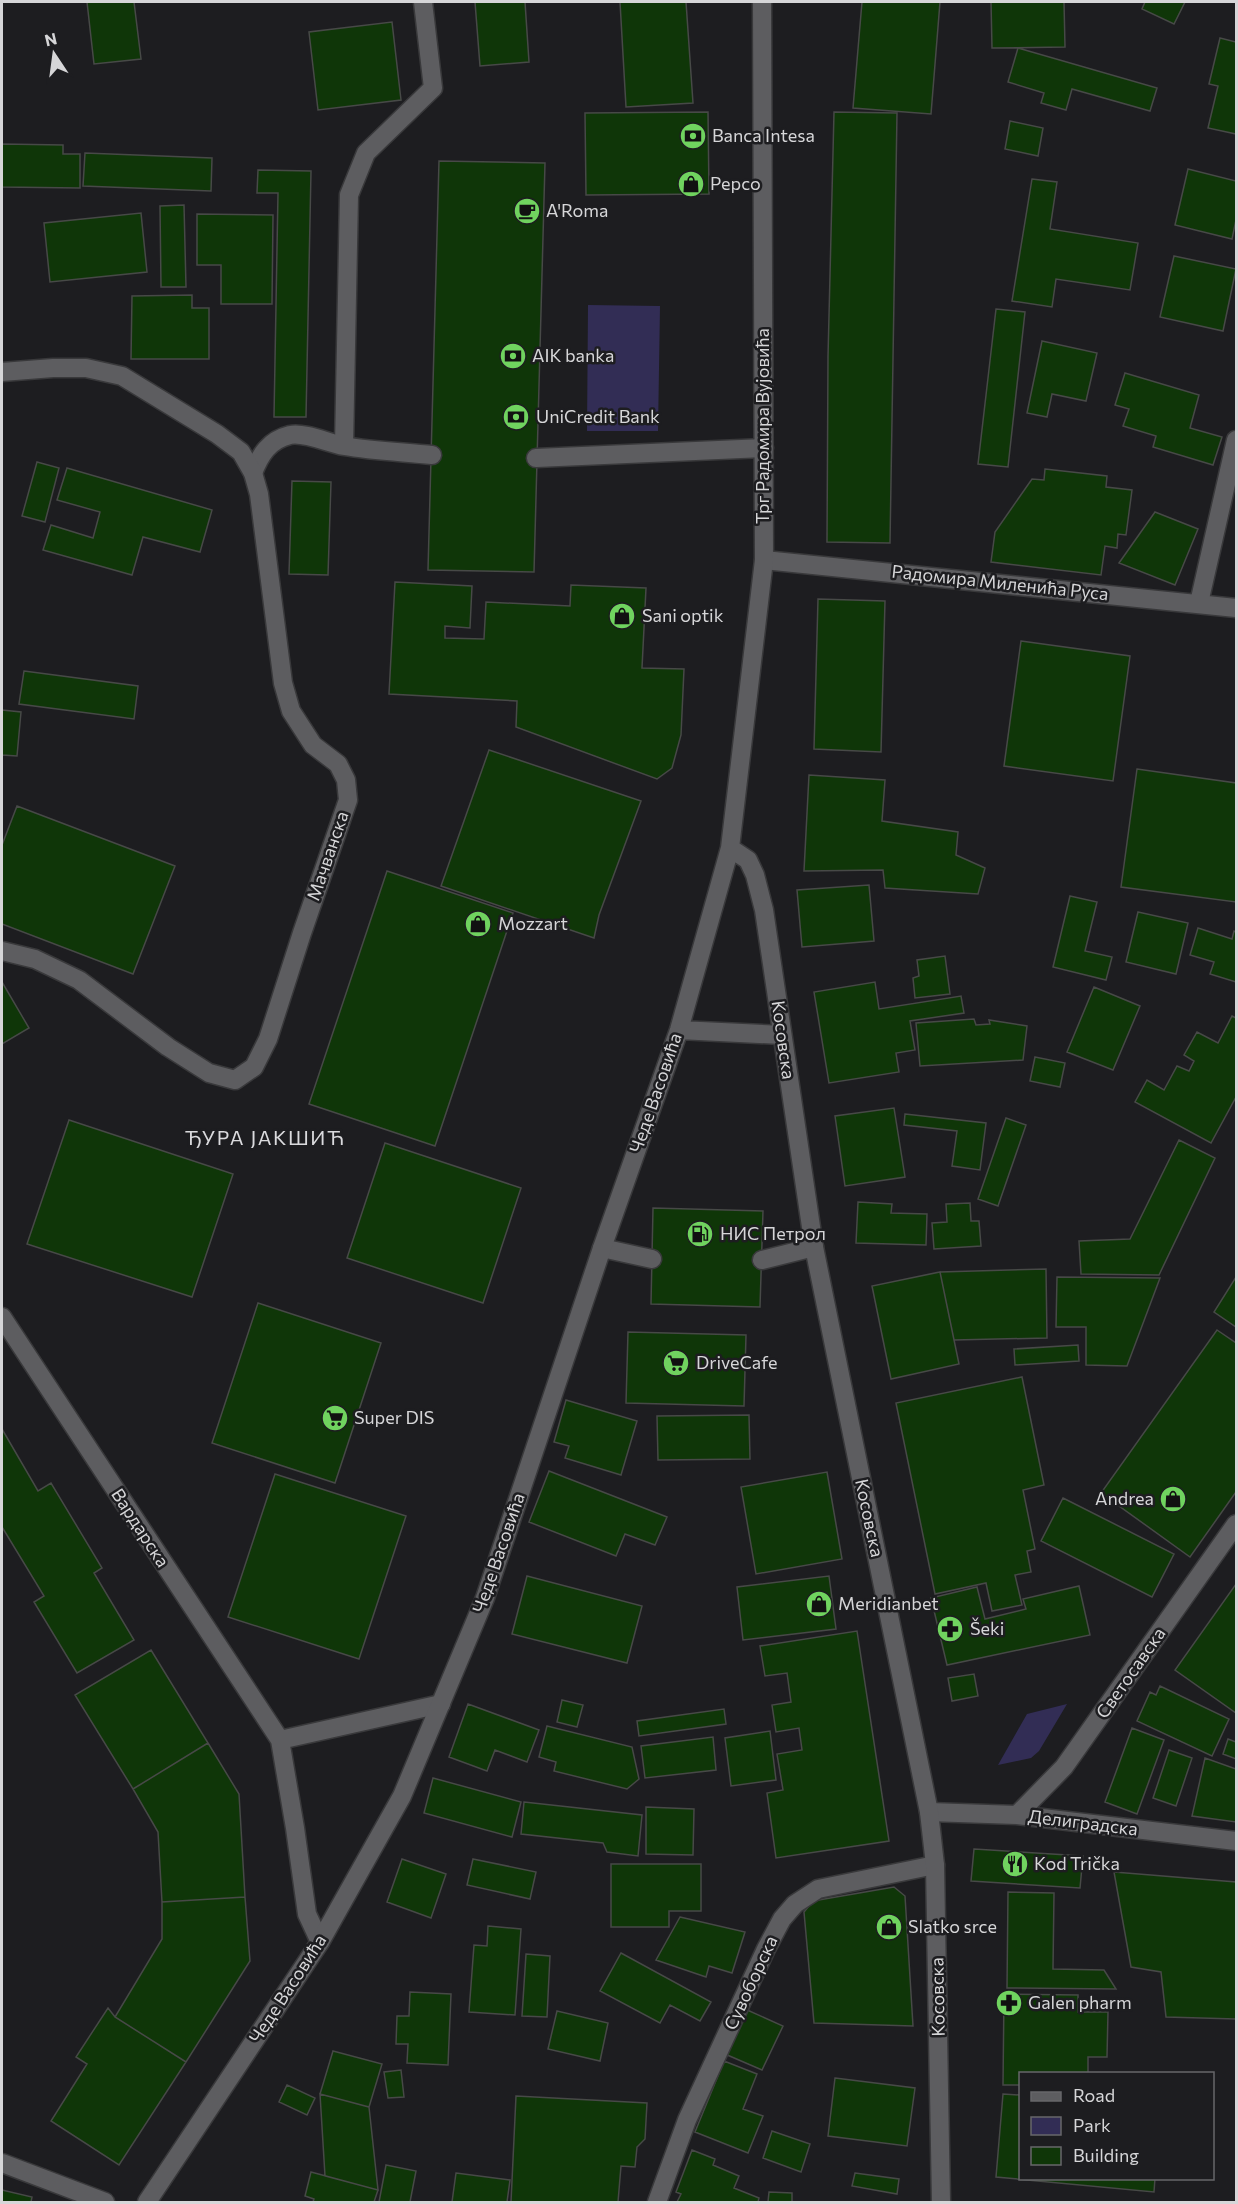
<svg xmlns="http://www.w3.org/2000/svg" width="1238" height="2204" viewBox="0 0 1238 2204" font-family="Commissioner,sans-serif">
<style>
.green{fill:#322d55}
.building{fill:#0f3608;stroke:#474947;stroke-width:1.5}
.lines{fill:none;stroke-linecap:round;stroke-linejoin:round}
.lane-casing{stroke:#39393b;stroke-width:21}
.street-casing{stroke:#39393b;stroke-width:21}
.secondary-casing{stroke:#39393b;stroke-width:21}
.lane{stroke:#5d5d60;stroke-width:18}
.street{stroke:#5d5d60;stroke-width:18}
.secondary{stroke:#5d5d60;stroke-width:18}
.labels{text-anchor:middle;stroke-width:5;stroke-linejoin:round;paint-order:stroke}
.poi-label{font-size:18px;fill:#d6d6d8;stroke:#1d1d20;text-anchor:start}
.street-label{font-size:18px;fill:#d6d6d8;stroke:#1d1d20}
.neighbourhood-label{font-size:20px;letter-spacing:1.5px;fill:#dadadd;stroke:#1d1d20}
</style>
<rect width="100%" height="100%" fill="#1d1d20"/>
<path class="green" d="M588 305 660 306 658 431H587Z
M1067 1704 1039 1751 1031 1758 998 1765 1027 1714Z"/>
<path class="building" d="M87 2H134L141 59 94 64Z
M475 2H525L529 62 480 66Z
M620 2H686L693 103 626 107Z
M862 2H940L931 114 853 108Z
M991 2H1064L1065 47 992 48Z
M1145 2H1185L1174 24 1142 9Z
M392 22 401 100 318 110 309 32Z
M1220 38 1236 42V134L1208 128 1218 86 1209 84Z
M1018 48 1157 88 1150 111 1072 89 1066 110 1041 103 1044 93 1008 82Z
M708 112 709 194 586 195 585 113Z
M834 112 897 113 890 543 827 542 828 357Z
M1010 121 1043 128 1038 156 1005 149Z
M2 144 63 145V154H80V188L2 187Z
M85 153 212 158 211 191 83 186Z
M439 161 545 163 534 572 428 570Z
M1188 169 1236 181V220L1232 239 1175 225Z
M258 170 311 171 306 417H274L278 193H257Z
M1032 179 1057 182 1050 229 1138 243 1130 290 1056 279 1052 307 1012 301Z
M184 205 186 287H161L160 206Z
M141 213 147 272 50 282 44 223Z
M197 214 273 215 272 304H221V265H197Z
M1174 256 1236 269 1223 331 1160 317Z
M192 295V308H209V359H131L132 296Z
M996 309 1025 312 1008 467 978 464Z
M1042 341 1097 353 1086 401 1052 394 1047 417 1027 413Z
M1125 373 1199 395 1190 428 1222 437 1213 465 1153 447 1156 436 1123 426 1129 409 1115 405Z
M37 462 59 468 45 522 22 516Z
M67 468 212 510 200 552 143 537 132 575 43 550 51 525 93 538 100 512 57 500Z
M1045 469 1107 476 1106 487 1132 490 1126 535 1118 534 1117 548 1105 546 1101 575 991 562 995 532 1032 479 1044 480Z
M292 481 331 482 328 575 289 574Z
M1155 512 1198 529 1175 585 1119 563Z
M395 582 472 586 470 628 445 626V638L484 639 486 602 570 606 571 585 646 588 642 668 684 669 681 735 672 768 657 779 516 727 517 701 389 694Z
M818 599 885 601 881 752 814 749Z
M1021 641 1130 656 1113 781 1004 766Z
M24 671 138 686 134 719 19 704Z
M2 710 21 712 17 756 2 755Z
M489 750 641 801 599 915 594 938 441 886Z
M1137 769 1236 783V902L1121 887Z
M809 775 885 780 882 821 958 832 956 855 985 868 978 894 885 888 883 870 804 871Z
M17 806 175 866 133 974 2 924V845Z
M387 871 513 913 435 1146 309 1104Z
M869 885 874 941 802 947 797 890Z
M1070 896 1097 902 1085 951 1112 957 1106 980 1053 967Z
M1138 912 1188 923 1176 974 1126 962Z
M1198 928 1232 939 1234 931 1236 932V982L1210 974 1214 962 1190 955Z
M945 956 950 994 915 998 913 978 919 976 917 960Z
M2 982 29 1028 2 1044Z
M875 982 879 1009 961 996 964 1013 910 1021 915 1050 896 1053 899 1072 829 1083 814 992Z
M1094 987 1140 1006 1113 1070 1067 1052Z
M1232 1016 1236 1018V1097L1211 1143 1135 1102 1147 1080 1164 1090 1177 1066 1189 1071 1194 1061 1184 1055 1197 1032 1218 1043Z
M974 1019 976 1025 990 1024 989 1020 1027 1026 1023 1060 920 1066 916 1023Z
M1035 1057 1065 1063 1060 1087 1030 1081Z
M894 1108 905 1177 845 1186 835 1116Z
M905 1114 986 1123 980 1170 952 1166 957 1131 904 1125Z
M1006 1118 1026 1125 998 1206 978 1199Z
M69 1120 233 1174 192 1297 27 1244Z
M1179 1140 1215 1158 1159 1275 1081 1274 1079 1241 1130 1239Z
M385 1143 521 1188 483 1303 347 1258Z
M858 1202 892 1204 891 1213 927 1214 926 1245 856 1243Z
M970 1203 971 1221H979L981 1246 934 1249 932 1223 947 1222 946 1204Z
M653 1208 763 1211 760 1307 651 1304Z
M1046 1269 1047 1338 954 1340 940 1272Z
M940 1272 959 1364 891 1379 872 1286Z
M1057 1277 1160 1278 1127 1366 1086 1365V1327H1056Z
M1236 1277V1327L1214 1312Z
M258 1303 381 1343 335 1483 212 1443Z
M1217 1330 1236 1343V1492L1190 1557 1101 1493Z
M628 1332 746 1335 744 1406 626 1403Z
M1078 1345 1079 1361 1015 1365 1014 1349Z
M1022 1377 1044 1485 1023 1490 1035 1549 1027 1551 1031 1572 1015 1575 1022 1605 992 1611 986 1583 935 1594 896 1403Z
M566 1400 637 1421 621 1475 565 1458 569 1446 554 1442Z
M749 1415 750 1459 658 1460 657 1416Z
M2 1429 38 1491 51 1483 102 1568 94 1573 134 1640 77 1673 34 1602 44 1596 2 1527Z
M549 1471 667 1517 655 1545 625 1534 616 1556 529 1522Z
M827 1472 842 1559 756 1574 741 1487Z
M275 1474 406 1516 359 1659 228 1617Z
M1063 1498 1174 1554 1152 1597 1041 1541Z
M527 1576 642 1606 627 1663 512 1634Z
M829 1576 836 1629 743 1640 737 1587Z
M1236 1584V1713L1175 1670Z
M1079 1586 1090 1635 947 1665 931 1598 977 1587 985 1619 1026 1609 1023 1599Z
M857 1631 889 1841 776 1858 767 1793 783 1790 777 1754 802 1750 799 1728 776 1732 772 1705 791 1702 787 1673 765 1676 760 1646Z
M151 1650 208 1743 133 1789 75 1695Z
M974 1674 978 1696 952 1701 948 1678Z
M1160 1686 1229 1719 1212 1756 1137 1721 1150 1692 1156 1695Z
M562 1700 583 1705 577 1727 557 1722Z
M468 1704 539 1730 527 1762 495 1750 487 1771 449 1757Z
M724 1709 726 1724 639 1736 637 1721Z
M547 1726 632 1747 639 1779 627 1789 554 1771 556 1762 539 1757Z
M1132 1728 1164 1740 1137 1814 1105 1802Z
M770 1731 776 1780 731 1786 725 1738Z
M713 1737 716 1770 645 1778 641 1746Z
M1228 1739 1236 1742V1759L1223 1754Z
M208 1743 239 1794 245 1897 162 1902 158 1832 133 1789Z
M1169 1750 1192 1758 1176 1806 1153 1798Z
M1205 1758 1236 1769V1822L1192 1816Z
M433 1778 521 1802 512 1837 424 1813Z
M524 1802 642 1815 638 1856 607 1852 603 1843 521 1834Z
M646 1807 694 1809 693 1855 646 1854Z
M974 1849 1083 1856 1080 1888 971 1881Z
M402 1859 446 1874 431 1918 387 1902Z
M473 1859 536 1872 530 1899 467 1885Z
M611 1864H701V1911H669V1927H611Z
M1114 1872 1236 1882V2019L1166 2017 1161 1972 1131 1967Z
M894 1887 905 1896 913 2026 814 2023 804 1912 813 1901Z
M1008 1892 1054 1893 1053 1969 1104 1970 1116 1989 1007 1988Z
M245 1897 250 1961 186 2062 115 2017 162 1939V1902Z
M680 1917 745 1932 732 1973 709 1966 706 1977 656 1960Z
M488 1926 521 1929 515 2015 469 2012 474 1945 487 1946Z
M621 1953 711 2002 700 2021 670 2005 660 2023 600 1991Z
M526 1954 550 1956 547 2017 522 2016Z
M410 1992 451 1994 448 2065 407 2063 408 2044H396L397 2016H409Z
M1004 1994 1078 1995V2012H1108L1107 2057H1088V2074H1020V2085H1003Z
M108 2008 115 2017 186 2062 119 2165 51 2121 87 2064 76 2057Z
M745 2009 783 2026 762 2070 725 2054Z
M557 2011 608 2023 600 2061 548 2049Z
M333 2051 382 2064 369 2107 320 2094Z
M724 2061 757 2074 743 2109 763 2116 748 2153 695 2132Z
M401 2070 404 2097 388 2098 384 2072Z
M835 2078 915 2088 907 2146 828 2136Z
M287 2085 315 2098 307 2115 279 2102Z
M320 2094 369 2107 378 2190 325 2176Z
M1003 2094 1020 2095V2178H1155L1154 2192 996 2177Z
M516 2096 647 2103 645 2139 637 2147 635 2167 621 2166 618 2202H511Z
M772 2131 810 2144 801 2172 763 2158Z
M692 2150 715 2159 713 2165 739 2176 734 2188 759 2198 758 2202H677L681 2194 676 2192Z
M386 2165 416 2171 410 2202H379Z
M311 2172 378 2190 374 2202H313L314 2199 305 2196Z
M456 2173 510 2180 507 2202H452Z
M855 2173 899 2179 897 2194 852 2186Z
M2 2190 32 2197 31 2202H2Z
M769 2192 792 2193V2202H768Z"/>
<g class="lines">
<defs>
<path id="lane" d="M344 446 349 195 366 153 433 88 423 2
M536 458 764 448
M253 473C260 455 269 440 290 435 305 432 328 443 344 446 373 451 402 452 432 455
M602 1248 652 1259
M762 1260 814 1247"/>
<path id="street" d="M2 372 53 368H86L122 376 217 434 241 452 253 473 259 494 283 683 291 711 313 745 338 764 346 780 348 800 302 933 268 1039 254 1067 235 1080 209 1073 168 1047 79 980 35 959 2 951
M764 560 1236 608
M1199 603 1236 440
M2 1317 280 1740 295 1828 307 1914 320 1942
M280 1740 441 1704
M929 1812 1017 1815 1236 1841
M1017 1815 1064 1767 1236 1524
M2 2163 105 2202
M657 2202 687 2120 766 1949 782 1919 795 1904 818 1889 935 1865"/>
<path id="secondary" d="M730 848 748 860 755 875 764 910 814 1247 929 1812 935 1865 941 2202
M679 1030 782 1035
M147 2202 320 1942 402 1796 485 1598 602 1248 679 1030 730 848 764 560 762 2"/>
</defs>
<use href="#lane" class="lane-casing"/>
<use href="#street" class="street-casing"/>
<use href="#secondary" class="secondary-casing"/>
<use href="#lane" class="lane"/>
<use href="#street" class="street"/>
<use href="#secondary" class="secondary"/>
</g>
<defs>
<symbol id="bank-disc" viewBox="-11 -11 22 22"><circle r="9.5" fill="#70d35f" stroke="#1d1d20"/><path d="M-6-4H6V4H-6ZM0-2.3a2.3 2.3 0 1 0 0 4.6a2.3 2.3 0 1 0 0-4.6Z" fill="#111"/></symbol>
<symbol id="shop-disc" viewBox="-11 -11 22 22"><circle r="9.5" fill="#70d35f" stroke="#1d1d20"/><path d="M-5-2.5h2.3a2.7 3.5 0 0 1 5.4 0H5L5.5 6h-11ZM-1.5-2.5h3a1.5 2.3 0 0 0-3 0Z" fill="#111"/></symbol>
<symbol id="cafe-disc" viewBox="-11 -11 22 22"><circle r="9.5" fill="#70d35f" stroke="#1d1d20"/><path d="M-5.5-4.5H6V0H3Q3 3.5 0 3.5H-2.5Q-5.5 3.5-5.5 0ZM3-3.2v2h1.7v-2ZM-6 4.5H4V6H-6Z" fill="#111"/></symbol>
<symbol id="fuel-disc" viewBox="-11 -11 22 22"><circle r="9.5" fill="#70d35f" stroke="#1d1d20"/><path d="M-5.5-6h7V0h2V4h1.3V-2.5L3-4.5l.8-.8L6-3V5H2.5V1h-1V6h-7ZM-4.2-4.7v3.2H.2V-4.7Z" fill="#111"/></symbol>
<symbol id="supermarket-disc" viewBox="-11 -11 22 22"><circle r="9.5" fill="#70d35f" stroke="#1d1d20"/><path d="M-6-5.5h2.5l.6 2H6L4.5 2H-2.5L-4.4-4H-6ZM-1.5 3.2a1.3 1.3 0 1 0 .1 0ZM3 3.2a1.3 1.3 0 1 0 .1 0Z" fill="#111"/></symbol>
<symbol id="pharmacy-disc" viewBox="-11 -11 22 22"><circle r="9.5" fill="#70d35f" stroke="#1d1d20"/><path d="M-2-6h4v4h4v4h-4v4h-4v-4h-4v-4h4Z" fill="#111"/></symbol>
<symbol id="restaurant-disc" viewBox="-11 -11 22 22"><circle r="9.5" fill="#70d35f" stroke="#1d1d20"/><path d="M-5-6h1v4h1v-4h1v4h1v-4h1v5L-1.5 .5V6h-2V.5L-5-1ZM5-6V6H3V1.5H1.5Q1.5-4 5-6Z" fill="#111"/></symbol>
</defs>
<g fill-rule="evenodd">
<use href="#bank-disc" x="678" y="121" width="30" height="30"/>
<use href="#shop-disc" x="676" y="169" width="30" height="30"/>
<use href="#cafe-disc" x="512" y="196" width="30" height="30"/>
<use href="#bank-disc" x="498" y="341" width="30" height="30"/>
<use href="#bank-disc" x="501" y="402" width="30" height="30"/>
<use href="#shop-disc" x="607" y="601" width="30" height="30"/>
<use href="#shop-disc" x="463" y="909" width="30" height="30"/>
<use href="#fuel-disc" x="685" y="1219" width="30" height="30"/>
<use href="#supermarket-disc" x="661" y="1348" width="30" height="30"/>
<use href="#supermarket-disc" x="320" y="1403" width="30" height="30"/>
<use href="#shop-disc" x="1158" y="1484" width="30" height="30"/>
<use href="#shop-disc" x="804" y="1589" width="30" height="30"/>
<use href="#pharmacy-disc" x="935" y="1614" width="30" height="30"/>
<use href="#restaurant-disc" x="1000" y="1849" width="30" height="30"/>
<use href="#shop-disc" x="874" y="1912" width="30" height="30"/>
<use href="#pharmacy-disc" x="994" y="1988" width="30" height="30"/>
</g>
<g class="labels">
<g class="poi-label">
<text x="712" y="142">Banca Intesa</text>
<text x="710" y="190">Pepco</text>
<text x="546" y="217">A'Roma</text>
<text x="532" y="362">AIK banka</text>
<text x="536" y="423">UniCredit Bank</text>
<text x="642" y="622">Sani optik</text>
<text x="498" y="930">Mozzart</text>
<text x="720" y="1240">НИС Петрол</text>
<text x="696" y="1369">DriveCafe</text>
<text x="354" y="1424">Super DIS</text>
<text x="1154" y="1505" text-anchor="end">Andrea</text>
<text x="838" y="1610">Meridianbet</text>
<text x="970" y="1635">Šeki</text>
<text x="1034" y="1870">Kod Trička</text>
<text x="908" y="1933">Slatko srce</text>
<text x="1028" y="2009">Galen pharm</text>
</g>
<g class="street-label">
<text transform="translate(763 426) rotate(-90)" y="6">Трг Радомира Вујовића</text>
<text transform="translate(1000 583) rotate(6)" y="6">Радомира Миленића Руса</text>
<text transform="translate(328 856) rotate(-71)" y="6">Мачванска</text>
<text transform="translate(783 1040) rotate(82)" y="6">Косовска</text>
<text transform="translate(656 1093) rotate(-71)" y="6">Чеде Васовића</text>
<text transform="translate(869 1518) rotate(78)" y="6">Косовска</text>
<text transform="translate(140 1528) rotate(57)" y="6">Вардарска</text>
<text transform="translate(499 1553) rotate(-71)" y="6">Чеде Васовића</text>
<text transform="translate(1131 1673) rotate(-55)" y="6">Светосавска</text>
<text transform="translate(1083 1823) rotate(7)" y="6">Делиградска</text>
<text transform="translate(751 1983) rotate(-65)" y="6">Сувоборска</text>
<text transform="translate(288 1989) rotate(-57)" y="6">Чеде Васовића</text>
<text transform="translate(938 1997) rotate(-91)" y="6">Косовска</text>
</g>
<g class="neighbourhood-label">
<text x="265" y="1145">ЂУРА ЈАКШИЋ</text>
</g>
</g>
<rect width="1238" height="2204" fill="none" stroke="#d6d6d8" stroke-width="6"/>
<rect x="1019" y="2072" width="195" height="108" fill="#1d1d20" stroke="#67676a" stroke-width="1.5"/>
<rect x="1031" y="2092" width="30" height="9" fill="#5d5d60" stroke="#67676a" stroke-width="1.5"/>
<text x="1073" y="2102" font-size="18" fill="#d6d6d8">Road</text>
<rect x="1031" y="2117" width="30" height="18" fill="#322d55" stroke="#67676a" stroke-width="1.5"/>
<text x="1073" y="2132" font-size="18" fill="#d6d6d8">Park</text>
<rect x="1031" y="2147" width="30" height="18" fill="#0f3608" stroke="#67676a" stroke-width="1.5"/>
<text x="1073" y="2162" font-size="18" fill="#d6d6d8">Building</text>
<g transform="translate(54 54) rotate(347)" stroke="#1d1d20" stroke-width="4.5" paint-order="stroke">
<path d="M0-4.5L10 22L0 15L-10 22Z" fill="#d6d6d8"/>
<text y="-9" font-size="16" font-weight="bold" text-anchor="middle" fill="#d6d6d8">N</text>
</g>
</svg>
